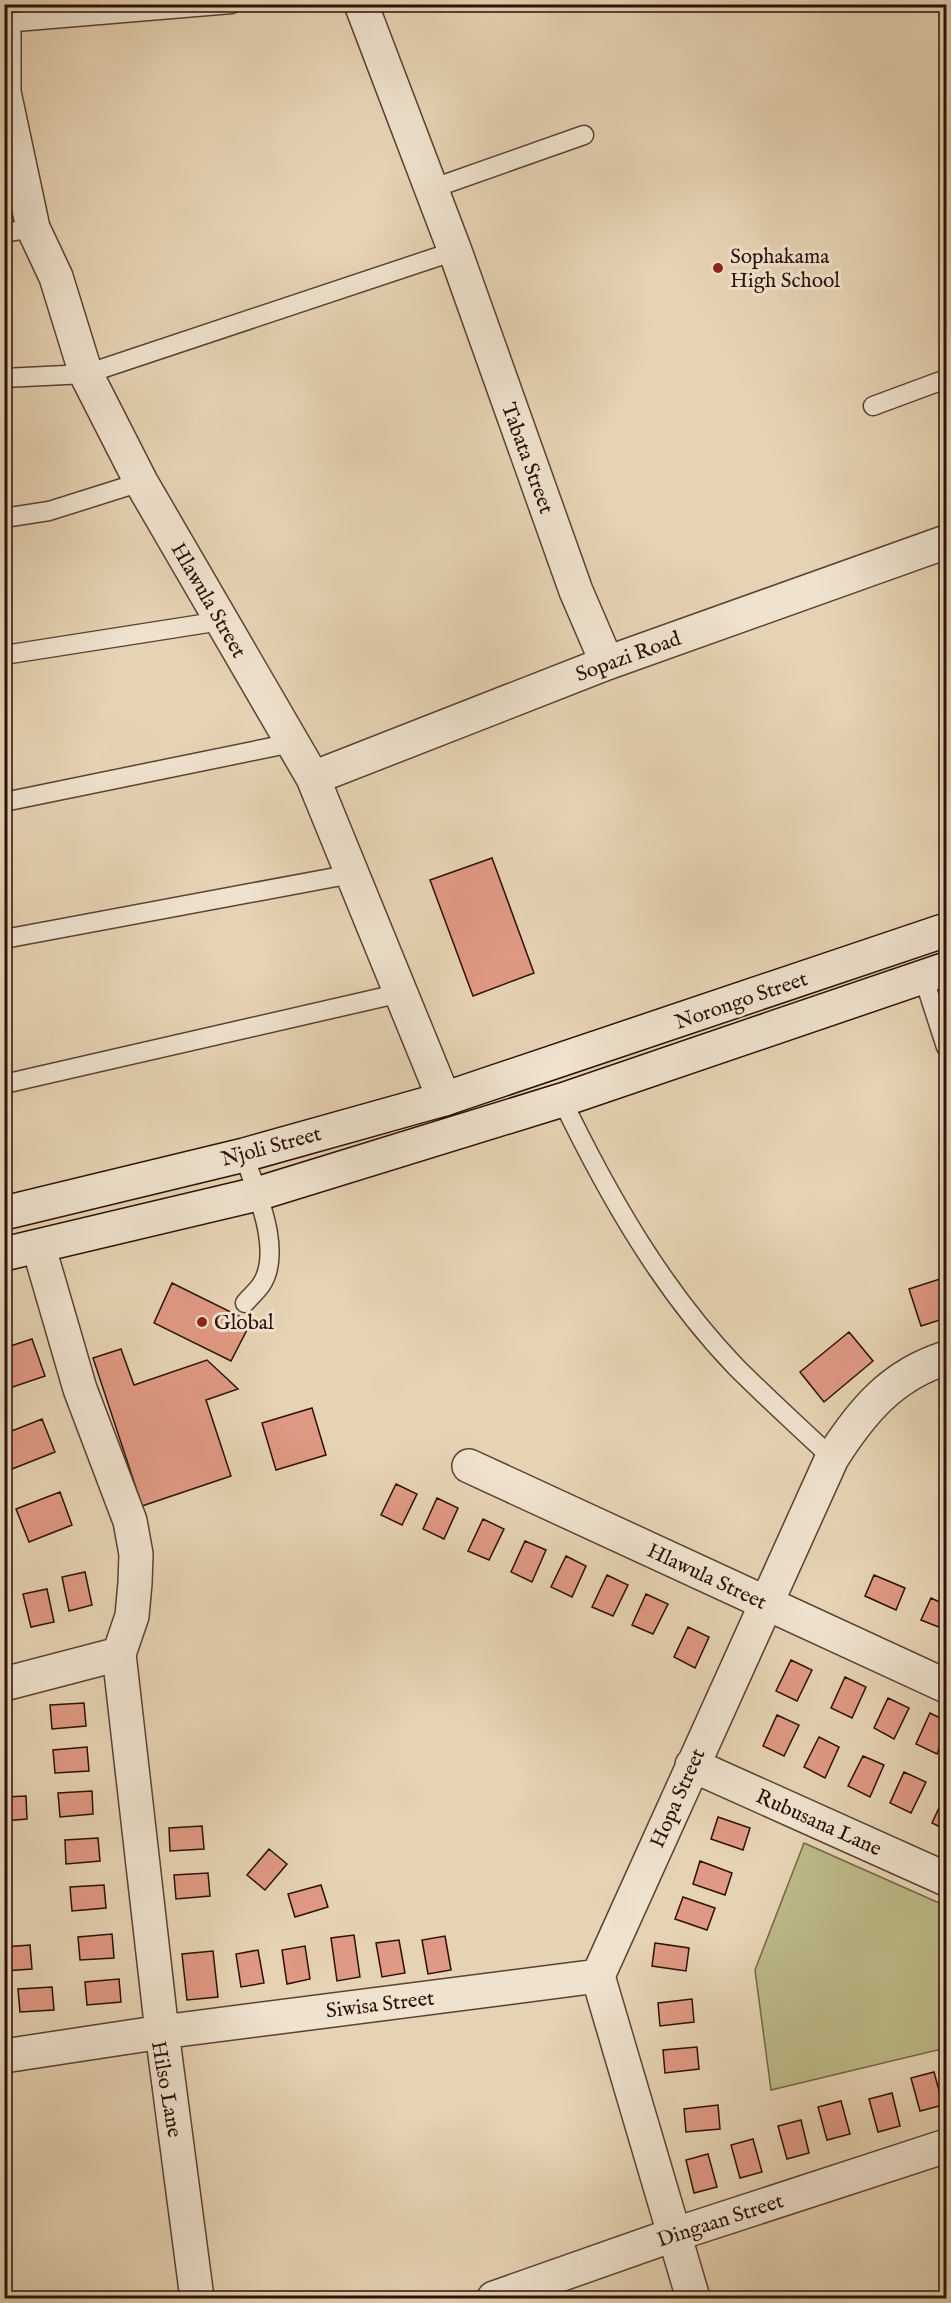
<svg xmlns="http://www.w3.org/2000/svg" width="951" height="2303" viewBox="0 0 951 2303" font-family="'IM FELL English',serif">
<style>
.green{fill:#bcba88;stroke:#746648;stroke-width:1.5}
.building{fill:#e09984;stroke:#2b1108;stroke-width:1.5}
.lines{fill:none;stroke-linecap:round;stroke-linejoin:round}
.lane-casing{stroke:#5a4233;stroke-width:21}
.street-casing{stroke:#5a4233;stroke-width:36}
.secondary-casing{stroke:#2b1108;stroke-width:36}
.lane{stroke:#efe2ce;stroke-width:18}
.street{stroke:#efe2ce;stroke-width:33}
.secondary{stroke:#efe2ce;stroke-width:33}
.poi-dot{fill:#8f2418;stroke:#efe2ce;stroke-width:2}
.labels{text-anchor:middle;stroke-width:6;stroke-linejoin:round;paint-order:stroke}
.poi-label{font-size:21px;fill:#2b1108;stroke:#efe2ce;text-anchor:start}
.street-label{font-size:21px;fill:#2b1108;stroke:#efe2ce}
</style>
<rect width="100%" height="100%" fill="#e6d3b3"/>
<filter id="stains"><feTurbulence type="fractalNoise" baseFrequency=".00333" numOctaves="4"/><feColorMatrix values="0 0 0 0 .2 0 0 0 0 .09 0 0 0 0 .02 0 0 0 .5 -.17"/></filter>
<radialGradient id="worn" r=".72"><stop offset=".6" stop-color="#630" stop-opacity="0"/><stop offset="1" stop-color="#630" stop-opacity=".3"/></radialGradient>
<path class="green" d="M804 1843 946 1906V2048L771 2090 755 1970Z"/>
<path class="building" d="M492 858 534 973 473 996 430 880Z
M946 1277V1318L921 1326 909 1289Z
M172 1283 251 1322 231 1361 154 1323Z
M849 1332 873 1361 824 1402 800 1372Z
M32 1339 45 1376 4 1390V1348Z
M121 1349 134 1385 207 1360 238 1389 206 1400 231 1476 142 1506 93 1358Z
M312 1408 326 1455 276 1470 262 1423Z
M42 1419 55 1452 12 1469 4 1450V1434Z
M396 1484 417 1494 402 1525 381 1515Z
M60 1492 72 1525 29 1542 16 1509Z
M437 1498 458 1508 444 1539 423 1529Z
M483 1519 504 1529 489 1560 468 1551Z
M525 1541 546 1550 532 1582 511 1572Z
M566 1556 586 1566 572 1597 551 1587Z
M85 1572 92 1605 69 1611 62 1577Z
M607 1575 628 1585 613 1616 592 1607Z
M874 1575 905 1588 896 1610 865 1596Z
M47 1589 54 1622 31 1627 23 1594Z
M646 1594 668 1604 653 1634 632 1625Z
M931 1598 946 1605V1630L921 1620Z
M688 1627 709 1637 695 1668 674 1657Z
M791 1660 812 1670 797 1701 776 1691Z
M845 1677 866 1687 852 1718 831 1708Z
M888 1698 909 1708 894 1739 874 1728Z
M84 1703 86 1726 52 1729 50 1705Z
M930 1713 946 1721V1733L937 1754 916 1744Z
M777 1715 799 1725 784 1756 763 1746Z
M819 1737 839 1747 825 1778 804 1767Z
M87 1747 89 1771 55 1773 53 1750Z
M863 1756 884 1765 870 1797 848 1786Z
M904 1772 926 1782 911 1813 890 1803Z
M92 1791 93 1814 60 1817 58 1793Z
M946 1793V1830L932 1823Z
M26 1796 27 1819 4 1821V1797Z
M718 1817 750 1828 743 1850 711 1839Z
M202 1826 204 1849 170 1851 169 1828Z
M98 1838 100 1861 66 1864 65 1840Z
M4 1848H8L9 1871 4 1872Z
M269 1849 287 1864 265 1890 247 1875Z
M700 1861 732 1873 725 1895 693 1884Z
M208 1873 210 1896 176 1899 174 1875Z
M104 1885 106 1908 72 1911 70 1887Z
M321 1885 328 1907 295 1917 288 1894Z
M683 1897 715 1908 707 1930 675 1919Z
M10 1900 11 1924H4V1901Z
M112 1934 114 1958 80 1960 78 1937Z
M354 1935 360 1977 337 1981 331 1938Z
M445 1936 451 1970 428 1974 422 1940Z
M399 1940 405 1973 382 1977 376 1943Z
M655 1943 689 1948 686 1971 652 1966Z
M30 1945 32 1969 4 1971V1947Z
M305 1946 310 1979 287 1984 282 1950Z
M258 1950 264 1983 241 1987 236 1954Z
M213 1951 218 1997 187 2000 182 1954Z
M119 1979 121 2002 87 2005 85 1982Z
M52 1987 54 2010 20 2012 18 1989Z
M692 1999 694 2022 660 2026 658 2003Z
M697 2047 699 2069 665 2073 663 2050Z
M934 2072 943 2105 920 2111 911 2078Z
M892 2093 900 2126 878 2132 869 2099Z
M841 2101 850 2134 827 2140 818 2107Z
M718 2105 720 2129 686 2132 684 2109Z
M801 2120 809 2153 787 2159 778 2126Z
M753 2139 762 2172 740 2178 731 2145Z
M708 2154 717 2187 694 2193 686 2160Z"/>
<g class="lines">
<defs>
<path id="lane" d="M4 23 232 4
M431 189 584 135
M4 233 33 228
M4 378 86 374 455 251
M873 406 946 379
M4 518 49 511 141 482
M4 655 221 621
M4 802 292 743
M4 939 352 874
M923 976 946 1047
M4 1084 401 993
M562 1100C608 1195 662 1290 736 1367 767 1398 800 1428 832 1458
M244 1155C255 1189 284 1251 261 1285 256 1292 250 1297 245 1303"/>
<path id="street" d="M361 4 455 251 576 591 607 663
M4 33V92
M4 92 33 228 56 277 86 374 141 482 313 778 444 1099
M313 778 607 663 946 542
M39 1248 80 1389 130 1521 136 1554 135 1583 132 1616 119 1654 162 2032 197 2298
M469 1466 946 1686
M4 1684 119 1654
M692 1765 946 1879
M4 2056 162 2032 598 1976
M494 2298 673 2235 946 2146
M693 2298 598 1976 832 1458C862 1411 892 1375 946 1358"/>
<path id="secondary" d="M4 1213 244 1155 444 1099 946 930
M4 1254 257 1194 562 1100 946 969"/>
</defs>
<use href="#lane" class="lane-casing"/>
<use href="#street" class="street-casing"/>
<use href="#secondary" class="secondary-casing"/>
<use href="#lane" class="lane"/>
<use href="#street" class="street"/>
<use href="#secondary" class="secondary"/>
</g>
<g class="poi-dot">
<circle cx="718" cy="268" r="6"/>
<circle cx="202" cy="1322" r="6"/>
</g>
<g class="labels">
<g class="poi-label">
<text x="730" y="263">Sophakama<tspan x="730" dy="24">High School</tspan></text>
<text x="214" y="1329">Global</text>
</g>
<g class="street-label">
<text transform="translate(528 458) rotate(70)" y="7">Tabata Street</text>
<text transform="translate(209 600) rotate(60)" y="7">Hlawula Street</text>
<text transform="translate(628 656) rotate(-20)" y="7">Sopazi Road</text>
<text transform="translate(741 1000) rotate(-19)" y="7">Norongo Street</text>
<text transform="translate(271 1146) rotate(-15)" y="7">Njoli Street</text>
<text transform="translate(707 1576) rotate(25)" y="7">Hlawula Street</text>
<text transform="translate(677 1798) rotate(-66)" y="7">Hopa Street</text>
<text transform="translate(819 1822) rotate(24)" y="7">Rubusana Lane</text>
<text transform="translate(380 2004) rotate(-7)" y="7">Siwisa Street</text>
<text transform="translate(167 2089) rotate(80)" y="7">Hilso Lane</text>
<text transform="translate(720 2220) rotate(-18)" y="7">Dingaan Street</text>
</g>
</g>
<rect width="951" height="2303" fill="none" stroke="#e6d3b3" stroke-width="24"/>
<rect x="6" y="6" width="939" height="2291" fill="none" stroke="#2b1108" stroke-width="3"/>
<rect x="12" y="12" width="927" height="2279" fill="none" stroke="#2b1108" stroke-width="1.5"/>
<rect width="100%" height="100%" filter="url(#stains)"/>
<rect width="100%" height="100%" fill="url(#worn)"/>
</svg>
